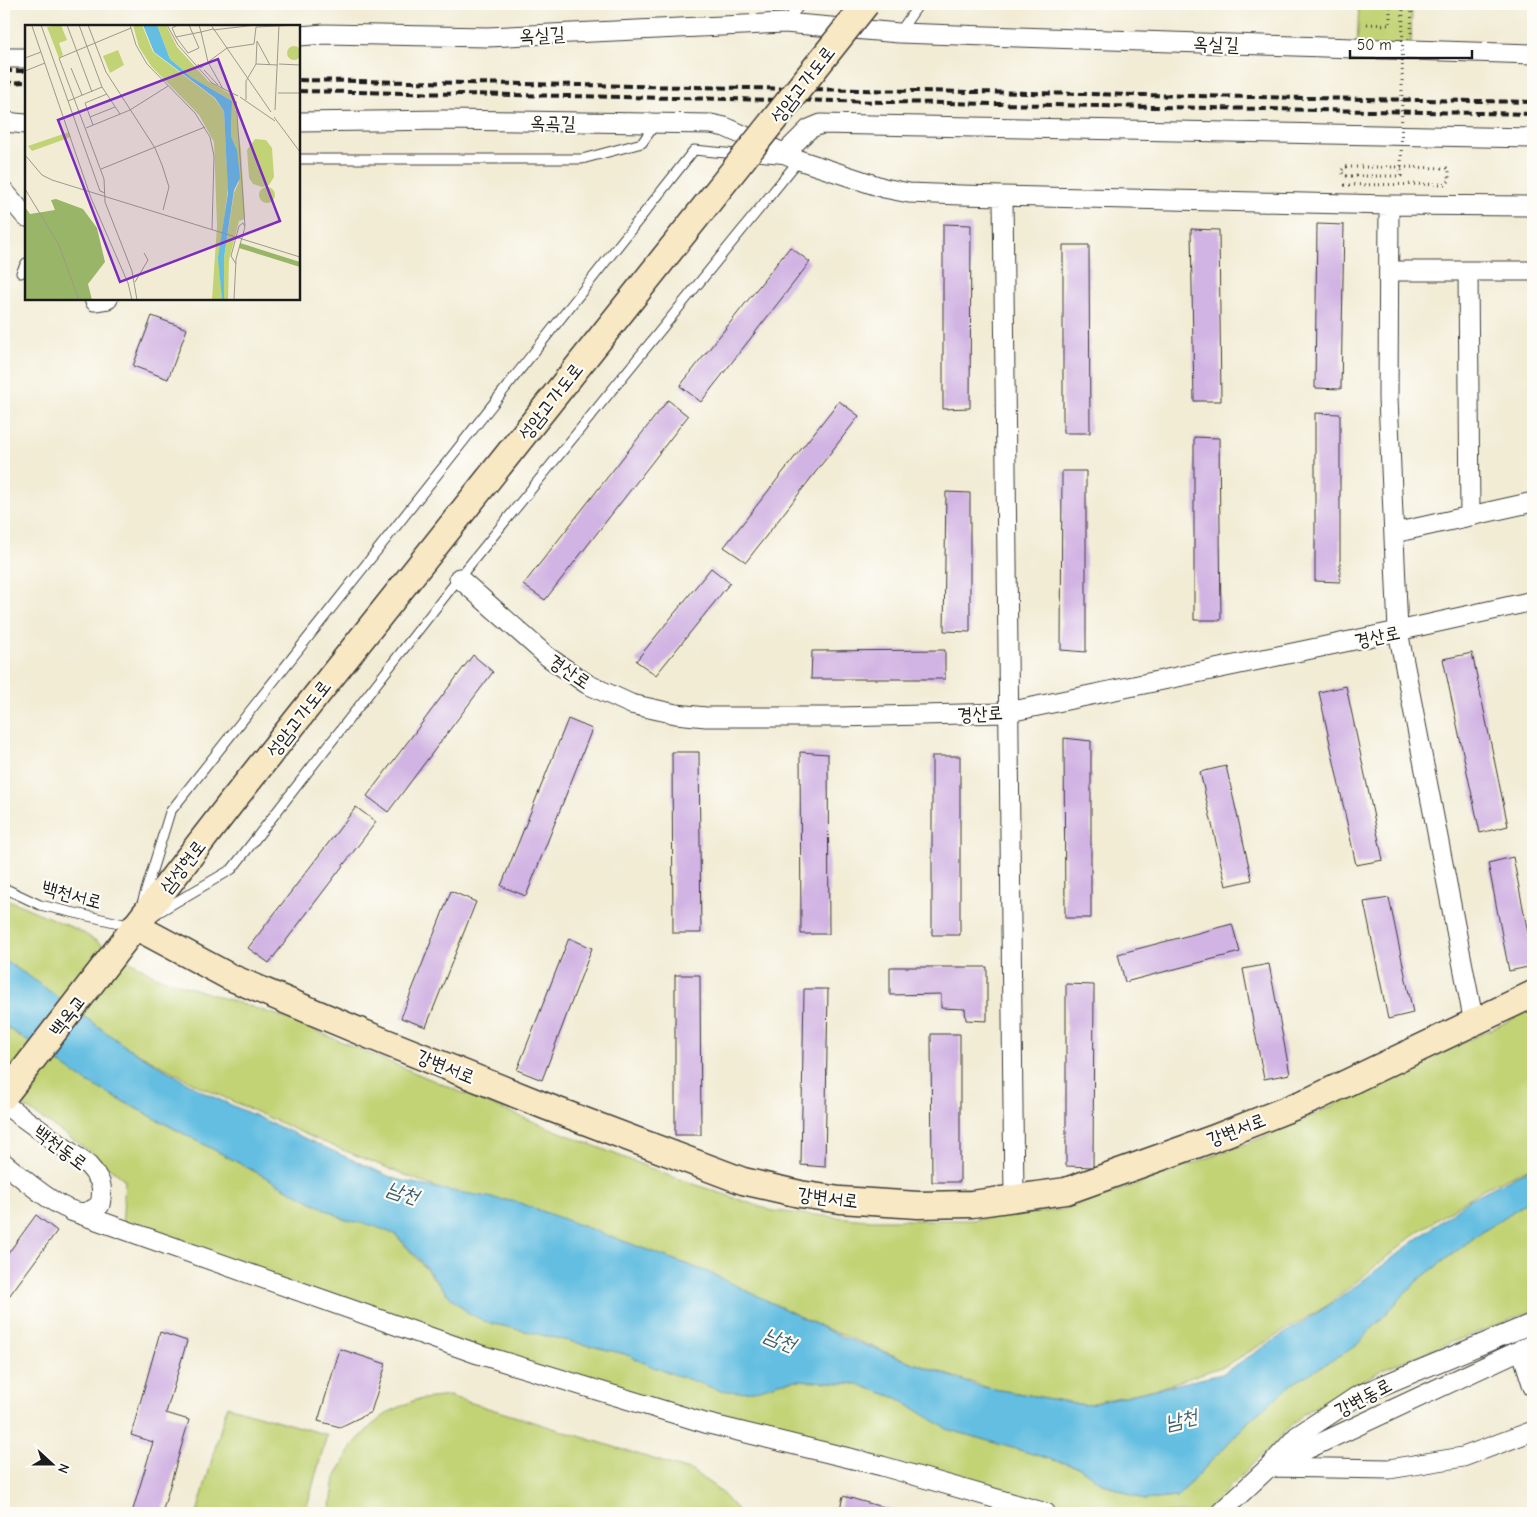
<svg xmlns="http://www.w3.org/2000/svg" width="1537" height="1517" viewBox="0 0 1537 1517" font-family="'Comic Neue','Poor Story',sans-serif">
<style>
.green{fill:#c2d376;stroke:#6f7849}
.water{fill:#64bee1;stroke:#406d7e}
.building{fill:#d1b4e3}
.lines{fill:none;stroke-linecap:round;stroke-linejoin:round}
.lane-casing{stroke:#3c3b38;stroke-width:11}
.street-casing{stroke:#3c3b38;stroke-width:21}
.secondary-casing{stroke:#3c3b38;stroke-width:29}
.path{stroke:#3c3b38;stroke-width:3;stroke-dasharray:1 4;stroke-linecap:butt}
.lane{stroke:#fff;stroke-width:9}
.street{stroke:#fff;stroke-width:19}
.secondary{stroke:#f8e8c3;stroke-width:26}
.rail{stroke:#1c1c1c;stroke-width:4;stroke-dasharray:8 4;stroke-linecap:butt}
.secondary-bridge-casing{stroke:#3c3b38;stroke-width:29;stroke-linecap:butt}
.path-bridge{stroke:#3c3b38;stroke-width:3;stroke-dasharray:1 4;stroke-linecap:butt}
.secondary-bridge{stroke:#f8e8c3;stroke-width:26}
.labels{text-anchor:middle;stroke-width:4.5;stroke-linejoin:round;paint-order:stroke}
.street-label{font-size:19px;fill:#1c1c1c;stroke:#fdfcf7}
.water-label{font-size:20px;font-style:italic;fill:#395d6b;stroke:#fdfcf7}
.inset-road{fill:none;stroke:#9c998b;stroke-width:1}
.view{fill:#7b2cbf;fill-opacity:0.15;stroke:#7b2cbf;stroke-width:2.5}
.inset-edge{fill:none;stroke:#1c1c1c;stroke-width:2.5}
</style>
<rect width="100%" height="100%" fill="#fdfcf7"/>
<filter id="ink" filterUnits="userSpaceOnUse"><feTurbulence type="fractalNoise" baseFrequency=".02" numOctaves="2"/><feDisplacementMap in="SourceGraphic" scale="10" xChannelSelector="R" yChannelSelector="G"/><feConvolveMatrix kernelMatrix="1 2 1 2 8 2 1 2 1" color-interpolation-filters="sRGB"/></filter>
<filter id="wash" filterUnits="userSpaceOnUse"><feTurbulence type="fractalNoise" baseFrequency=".0096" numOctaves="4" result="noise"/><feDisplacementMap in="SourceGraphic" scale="20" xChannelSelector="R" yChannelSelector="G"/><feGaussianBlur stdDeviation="1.12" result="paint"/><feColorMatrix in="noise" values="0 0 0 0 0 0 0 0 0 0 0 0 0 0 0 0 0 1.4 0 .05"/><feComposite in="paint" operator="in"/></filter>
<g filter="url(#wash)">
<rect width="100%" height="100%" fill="#f2ecd5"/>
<path class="green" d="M1359 4H1412L1411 50 1357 48Z
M4 898 78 930 157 977 283 1017 482 1101 670 1176 773 1211 867 1220H972L1061 1210 1138 1184 1280 1131 1533 1009V1166L1483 1189 1415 1234 1328 1305 1227 1365 1159 1388 1086 1405 989 1388 916 1364 820 1326 710 1273 517 1202 440 1189 318 1140 201 1087 125 1046 30 977 4 960Z
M4 1026 105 1092 346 1220 378 1223 396 1235 450 1297 486 1322 625 1354 645 1363 719 1390 797 1380 857 1384 897 1398 947 1429 1081 1468 1098 1481 1144 1500 1177 1497 1252 1418 1294 1383 1366 1335 1417 1281 1475 1237 1533 1198V1311L1385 1368 1303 1414 1204 1513H1075L705 1423 122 1229 125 1180 78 1143 4 1093Z
M449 1396 692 1471 718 1489 740 1513H330L335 1478 352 1446 371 1426 389 1412 415 1400Z
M227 1406 327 1435 305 1513H197Z"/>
<path class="water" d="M4 960 30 977 125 1046 207 1094 395 1179 440 1189 517 1202 710 1273 842 1337 977 1386 1085 1405 1222 1374 1337 1300 1470 1199 1533 1167V1198L1475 1237 1417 1281 1366 1335 1351 1349 1294 1383 1252 1418 1177 1497 1144 1500 1098 1481 1081 1468 947 1429 897 1398 857 1384 797 1380 779 1383 754 1391 737 1392 719 1390 653 1367 625 1354 486 1322 468 1313 450 1297 417 1257 396 1235 374 1226 346 1220 87 1082 4 1025Z"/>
<g id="blocks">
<path class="building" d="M943 224 971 225 970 408 943 409Z
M1317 224 1344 225 1341 389 1315 388Z
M1191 229 1219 230 1221 401H1194Z
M1063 245H1089L1090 433H1063Z
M790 247 810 262 701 402 680 386Z
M152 316 187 329 168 379 133 366Z
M668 400 688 416 545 600 523 585Z
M839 401 859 416 746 562 724 547Z
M1315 413 1340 414V582L1315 581Z
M1194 437 1219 438 1221 620H1194Z
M1062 471H1086V652L1061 650Z
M946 492 970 493V632L944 631Z
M711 568 730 583 656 675 636 661Z
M945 650V679H811L812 651Z
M1472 653 1508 826 1480 833 1443 659Z
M473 655 493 672 388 812 367 796Z
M1346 686 1383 860 1356 865 1319 692Z
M568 719 592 729 526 896 501 886Z
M1064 738 1091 741V918H1065Z
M672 752H699L701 933H673Z
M800 752 828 754 829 934H801Z
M932 756H960V935H932Z
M1226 766 1252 880 1226 886 1200 772Z
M356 807 376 822 269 963 248 948Z
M1513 857 1533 958V966L1509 971 1488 863Z
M451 891 476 902 426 1027 401 1018Z
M1389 898 1413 1013 1388 1019 1364 902Z
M1232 924 1240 952 1125 982 1118 954Z
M569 938 592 948 542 1080 517 1070Z
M1269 964 1290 1074 1264 1079 1243 969Z
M890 967H987V1021L966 1020 965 1009 941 1008V994L890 995Z
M675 975H700L701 1135H675Z
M1066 984 1094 985 1093 1167 1066 1166Z
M804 989H828L825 1167 801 1165Z
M931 1034H960V1182H932Z
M36 1215 57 1231 4 1303V1259Z
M160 1332 187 1341 166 1413 189 1420 162 1513H132L153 1442 131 1435Z
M340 1349 386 1364 371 1412 340 1427 318 1421Z
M843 1496 904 1513H839Z"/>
</g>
</g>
<g filter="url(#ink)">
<use href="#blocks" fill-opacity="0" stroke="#3c3b38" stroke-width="1"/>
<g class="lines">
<defs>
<path id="lane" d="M785 23 801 4
M899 33 919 4
M694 150 799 160 459 578 232 869 135 926 170 812Z
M299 159H582L642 143 656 123
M21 273 26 263
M4 888 40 905 132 926"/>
<path id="street" d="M299 36 325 34 487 37 785 23 899 33 1533 54
M4 58H26
M4 122 26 124
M299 122 445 120 711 124 725 127 799 160 884 188 909 193 961 195 1389 205 1533 206
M785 153 809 129 821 124 1533 138
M4 191 26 217
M1003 196 1014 1198
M1389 205 1388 398 1398 631 1474 1023
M1390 271H1533
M1468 271 1470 516
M94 299 95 301 108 299
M1394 533 1533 502
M459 578 548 657 587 684 631 704 676 714 706 717H839L1004 713 1398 631 1533 601
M4 1104 88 1165C101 1180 104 1185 100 1205 96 1207 91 1211 86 1212 65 1217 21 1177 4 1163
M71 1211 478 1354 705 1423 882 1466 1046 1513
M1533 1344 1269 1467 1389 1469 1463 1457 1533 1431
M1521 1349 1533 1387
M1220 1513 1269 1467 1297 1436 1359 1395 1533 1323"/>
<path id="secondary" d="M135 926 230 977 378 1039 545 1106 743 1181 800 1194 840 1200 918 1205 972 1204 1066 1191 1212 1139 1311 1100 1533 994
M4 1096 234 799"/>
</defs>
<use href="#lane" class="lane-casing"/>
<use href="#street" class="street-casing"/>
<use href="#secondary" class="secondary-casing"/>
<path class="path" d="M1367 24 1390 25V4
M1411 33 1412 4
M1344 185 1446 184 1449 181V170L1447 168 1397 167"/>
<use href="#lane" class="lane"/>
<use href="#street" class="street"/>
<use href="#secondary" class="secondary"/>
<path class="rail" d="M4 71H26
M299 80 1533 102
M4 83 26 82
M299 91 1533 114"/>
<defs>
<path id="secondary-bridge" d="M234 799 866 4"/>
</defs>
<use href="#secondary-bridge" class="secondary-bridge-casing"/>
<path class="path-bridge" d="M1397 167H1345L1341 171 1345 176H1401L1403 4"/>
<use href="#secondary-bridge" class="secondary-bridge"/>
</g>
</g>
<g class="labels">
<g class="street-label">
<text transform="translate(542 34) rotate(-3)" y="7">옥실길</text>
<text transform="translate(1216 43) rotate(2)" y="7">옥실길</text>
<text transform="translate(802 84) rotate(-52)" y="7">성암고가도로</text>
<text transform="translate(553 122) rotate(1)" y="7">옥곡길</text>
<text transform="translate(550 401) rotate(-52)" y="7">성암고가도로</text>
<text transform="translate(1377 636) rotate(-12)" y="7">경산로</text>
<text transform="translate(570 671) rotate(34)" y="7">경산로</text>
<text transform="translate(980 713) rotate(-3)" y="7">경산로</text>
<text transform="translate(298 718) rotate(-52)" y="7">성암고가도로</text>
<text transform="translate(182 866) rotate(-52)" y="7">삼성현로</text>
<text transform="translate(72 894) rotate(15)" y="7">백천서로</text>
<text transform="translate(67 1015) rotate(-52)" y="7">백옥교</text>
<text transform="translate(446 1066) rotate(22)" y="7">강변서로</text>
<text transform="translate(1236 1129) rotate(-21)" y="7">강변서로</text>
<text transform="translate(61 1147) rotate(37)" y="7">백천동로</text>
<text transform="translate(828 1197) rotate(7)" y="7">강변서로</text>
<text transform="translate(1363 1397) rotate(-28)" y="7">강변동로</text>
</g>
<g class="water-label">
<text transform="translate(403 1192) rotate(19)" y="7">남천</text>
<text transform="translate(780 1339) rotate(23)" y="7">남천</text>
<text transform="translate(1181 1419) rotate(-13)" y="7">남천</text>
</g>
</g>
<g transform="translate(25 25)">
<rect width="275" height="275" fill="#f2ecd5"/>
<path d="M36 0 42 15 34 18 38 30 34 33 22 2ZM108 0H117L128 27 189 73 199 86 203 163 194 235 197 275H187L192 201 189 117 174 90 126 41 114 22ZM132 0H141L152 22 183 56 209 71 216 125 220 194 214 196 204 235 203 275H199V233L209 168 214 157 211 122 206 111 207 76 166 52 145 34ZM262 28a7 7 0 1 1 14 0a7 7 0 1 1-14 0ZM93 25 99 40 85 48 78 31ZM44 107 46 112 7 126 3 121ZM230 114 241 115 247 123 249 152 244 160 237 162 228 159 224 153 222 125ZM234 170a8 8 0 1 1 16 0a8 8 0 1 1-16 0Z" fill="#c2d376"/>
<path d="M31 174 58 184 72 203 80 237 63 259 67 275H0V182L5 189 30 185 26 175ZM215 218 275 237V242L214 223Z" fill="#99b567"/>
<path d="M118 0H132L145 34 166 52 207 76 206 111 212 125 215 153 209 165 199 233V275H197L193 233 203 168 199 86 190 73 129 27Z" fill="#64bee1"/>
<path class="inset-road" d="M16 0 75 166 80 168M42 0 67 67M54 0 77 62 95 89M63 0 81 47 130 123 137 140 144 162 138 185M105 0 111 20 122 39 170 88 185 112 189 131 187 205M142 0 153 20 187 58 213 71M153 0 147 3 151 12 176 7 174 0M186 0 246 87M7 1 66 173 103 258 107 275M106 3 34 33 79 154 80 177 107 246 112 275M188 4 176 7 183 37 202 23 229 19 231 2 274 0M188 5 231 0M151 12 163 28 174 23 164 0M232 16 245 40M0 33 16 27M173 39 176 43 183 37 198 64M231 39 253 40M254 39 275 40M46 43 57 70M179 45 193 60M0 46 20 38M253 68H275M215 72 250 96M221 75V56L231 39 232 16M43 76 77 62M211 76 220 201M250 85 254 0M65 92 90 82M249 92 275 127M68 100 60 78 82 69M61 103 105 85 143 61M0 130 17 150 27 155 275 232M76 144 180 102M0 164 34 220 54 275M110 257 123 235 119 228M209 275 211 234 220 202 218 198 214 201 206 231 211 239"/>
<path class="view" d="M193 34 255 196 95 257 33 95Z"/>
<rect width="275" height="275" class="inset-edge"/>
</g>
<rect width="1537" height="1517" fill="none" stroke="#fdfcf7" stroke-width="20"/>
<g transform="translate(52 1464) rotate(111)" stroke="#fdfcf7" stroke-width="4" paint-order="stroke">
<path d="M0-4L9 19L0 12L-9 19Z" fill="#1c1c1c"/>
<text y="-8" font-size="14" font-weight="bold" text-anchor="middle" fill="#1c1c1c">N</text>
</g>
<path d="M1350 50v8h122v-8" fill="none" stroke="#1c1c1c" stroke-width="2.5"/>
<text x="1357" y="50" font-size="15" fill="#1c1c1c" stroke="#fdfcf7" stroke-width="4" paint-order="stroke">50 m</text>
</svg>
